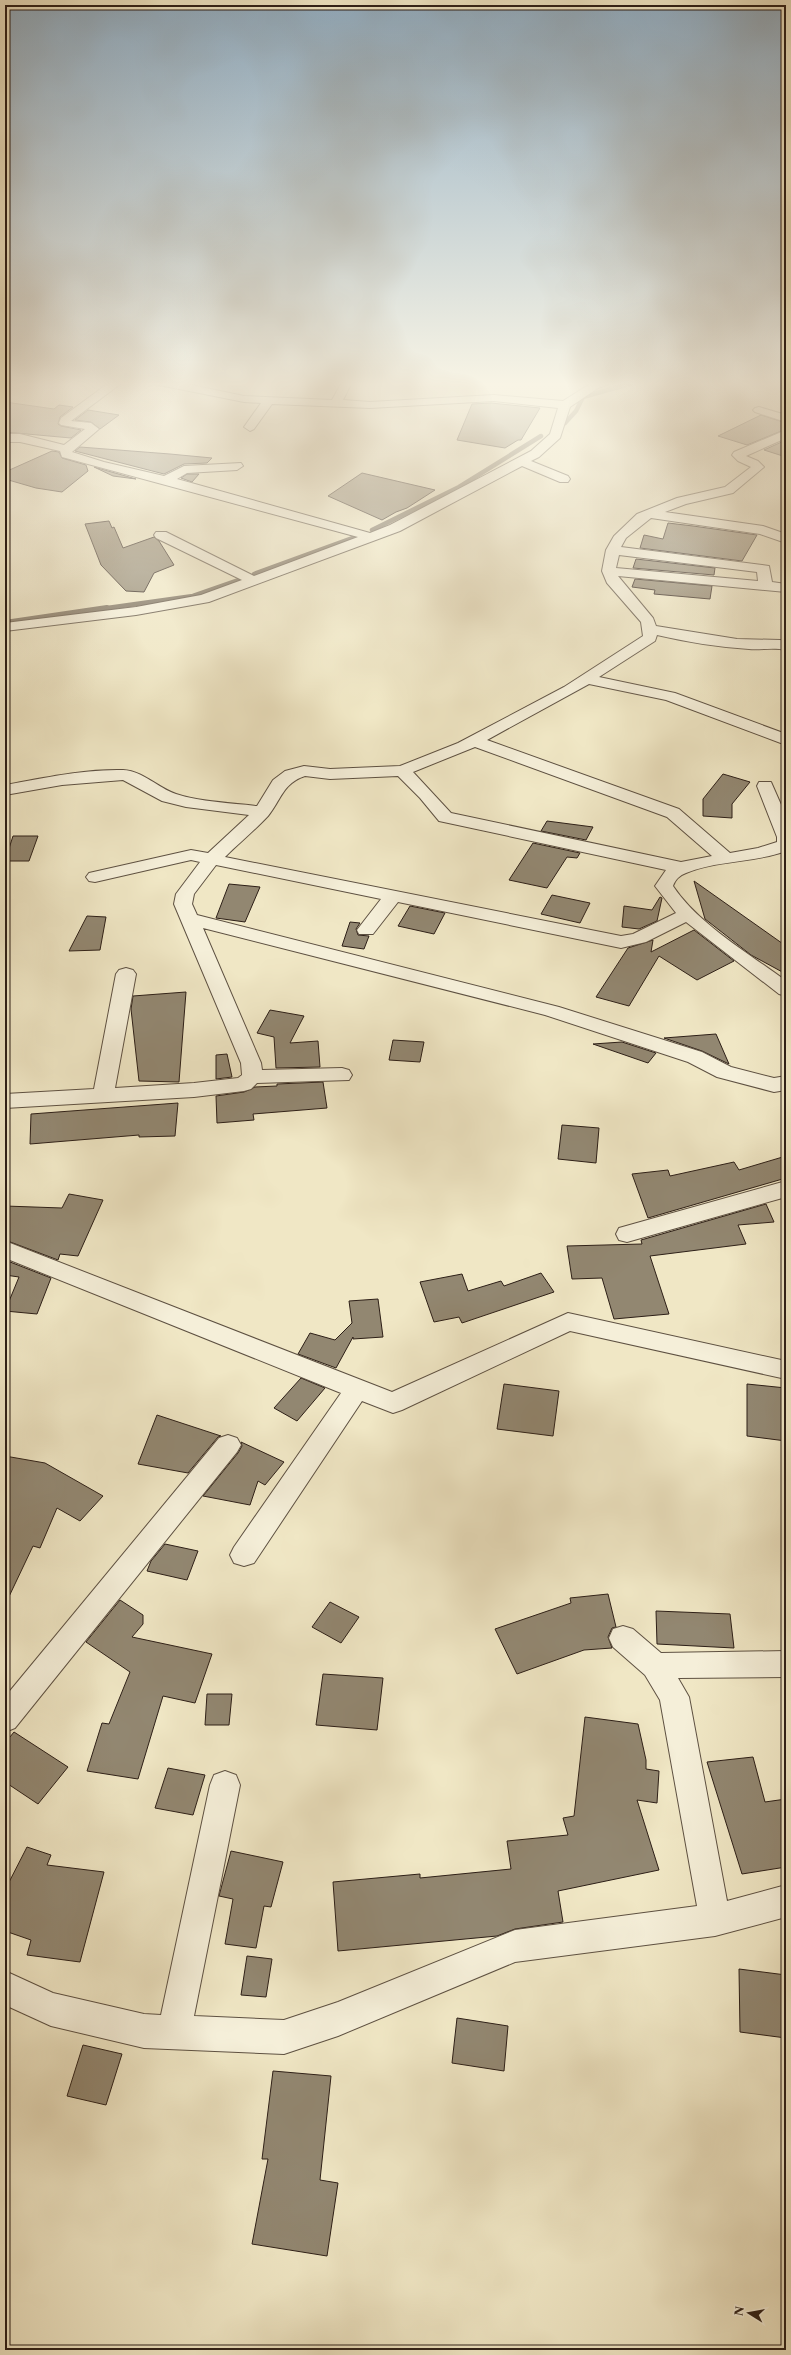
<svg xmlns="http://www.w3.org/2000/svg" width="791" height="2355" viewBox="0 0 791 2355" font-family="'Libre Caslon Text',serif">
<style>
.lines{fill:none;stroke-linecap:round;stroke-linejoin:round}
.stream-far1{stroke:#7a6e5c;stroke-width:4.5}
.stream{stroke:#7a6e5c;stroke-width:6}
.building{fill:#928771;stroke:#2d1f17}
.minor-casing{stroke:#5e5142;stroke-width:2}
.minor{fill:#f5efd9;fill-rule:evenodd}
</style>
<rect width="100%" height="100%" fill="#f0e7c5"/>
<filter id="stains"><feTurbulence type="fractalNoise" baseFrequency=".005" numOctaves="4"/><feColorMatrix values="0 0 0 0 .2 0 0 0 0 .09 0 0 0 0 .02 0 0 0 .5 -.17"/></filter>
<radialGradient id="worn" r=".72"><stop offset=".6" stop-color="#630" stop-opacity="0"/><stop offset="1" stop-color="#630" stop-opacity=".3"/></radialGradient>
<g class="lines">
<path class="stream-far1" d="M565 423 576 411 583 397 636 382
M372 530 459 487 541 436
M254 574 355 537
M100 609 193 596 239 580"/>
<path class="stream" d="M5 623 107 608"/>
</g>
<path class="building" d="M5 402 54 409 59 405 73 407 60 417 58 424 61 426 81 430 71 438 5 432Z
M491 403 540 408 521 440H518L505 448 457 440 472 404Z
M88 410 119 415 100 429 91 422 75 420Z
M761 415 786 423V429L747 445 718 436Z
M786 440V457L764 450Z
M80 447 170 454 212 458 207 463 184 464 164 474 75 451Z
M52 451 59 452 62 458 86 465 88 471 62 492 36 488 5 479V472Z
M94 467 136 479 113 476Z
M362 473 435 490 407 508 396 512 382 520 328 496Z
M187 474H199L192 482 181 478Z
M109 521 112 528 114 527 123 548 154 537 159 541 174 565 154 573 144 592 126 591 101 565 85 524Z
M668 523 693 526 757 535 742 561 640 548 644 535 663 539Z
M636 559 715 568 714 575 633 568Z
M635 579 712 586 710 599 654 594 655 590 632 587Z
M723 774 750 782 732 804V818L703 816V799Z
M547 821 593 827 586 840 541 831Z
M13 836H38L29 861H5Z
M533 843 580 853 577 858 567 857 547 888 509 880Z
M694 881 786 946V974L751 955 705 919Z
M229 884 260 887 245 922 216 918Z
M552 895 590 903 580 923 541 914Z
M660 897 662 898 657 921 639 929 622 927 624 906 652 910Z
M410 906 445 913 434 934 398 926Z
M87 916 106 917 100 950 69 951Z
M350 922 360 923 356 929 358 935 369 936 364 949 342 946Z
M694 930 734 961 697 980 659 956 629 1006 596 997 628 948 653 940 651 952Z
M186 992 179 1082 139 1081 131 1009 133 996Z
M270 1010 304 1016 290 1043 318 1041 320 1067 276 1068 274 1037 257 1033Z
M716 1034 729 1064 702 1051 664 1038Z
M393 1040 424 1042 420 1062 389 1060Z
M622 1042 656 1053 648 1063 593 1044Z
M227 1054 232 1077 216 1079V1055Z
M323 1082 327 1108 253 1114 254 1120 217 1123 216 1096 244 1092 255 1087 277 1086V1084Z
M178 1103 175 1136 139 1137V1135L30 1144 31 1114Z
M562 1125 599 1128 596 1163 558 1159Z
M786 1156V1178L648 1218 632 1174 668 1170 670 1176 734 1162 739 1170Z
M69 1194 103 1200 78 1256 60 1254 58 1260 5 1240V1206L62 1208Z
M766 1204 774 1222 738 1225 746 1244 650 1256 669 1314 614 1319 602 1278 572 1279 567 1246 642 1244 641 1240Z
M5 1260 51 1278 37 1314 5 1311 19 1277 5 1275Z
M541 1273 554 1292 462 1323 459 1317 434 1322 420 1282 462 1274 468 1291 501 1281 504 1286Z
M378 1299 383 1337 353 1339V1337L336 1368 298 1354 310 1333 335 1340 352 1323 349 1301Z
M301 1378 325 1388 297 1421 274 1408Z
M504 1384 559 1391 553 1436 497 1429Z
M747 1384 786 1388V1441L747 1436Z
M157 1415 221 1436 218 1437 188 1473 138 1464Z
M241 1442 284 1462 265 1485 258 1481 250 1505 203 1496 238 1453 242 1446Z
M5 1456 45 1463 103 1496 80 1521 57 1508 40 1548 33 1546 5 1605Z
M165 1544 198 1551 187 1580 147 1571 151 1561Z
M608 1594 616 1627 612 1628 608 1637 612 1648 584 1650 517 1674 495 1629 571 1603 570 1598Z
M120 1600 143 1615V1624L132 1637 212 1654 195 1703 163 1696 138 1779 87 1771 102 1723 109 1724 130 1672 86 1642Z
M330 1602 359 1617 341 1643 312 1627Z
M656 1611 730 1614 734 1648 657 1644Z
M323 1674 383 1678 377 1730 316 1725Z
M207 1694H232L229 1725H205Z
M585 1717 638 1724 646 1760V1769L659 1771 657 1803 637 1800 659 1870 558 1891 563 1922 515 1929 497 1936 338 1951 333 1882 420 1874V1878L511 1869 507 1841 568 1835 563 1818 574 1816Z
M14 1732 68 1767 38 1804 5 1782V1743Z
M753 1757 765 1802 786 1799V1867L742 1874 707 1762Z
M168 1768 205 1775 193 1815 155 1808Z
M27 1847 51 1855 47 1865 104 1872 80 1962 27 1955 31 1940 5 1931V1890Z
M231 1851 283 1862 271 1907 264 1906 256 1948 225 1944 233 1899 219 1896Z
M247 1956 272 1959 266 1997 241 1995Z
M739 1969 786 1975V2038L740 2032Z
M457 2018 508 2026 504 2071 452 2063Z
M83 2045 122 2054 106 2105 67 2096Z
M273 2071 331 2076 320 2180 338 2183 327 2256 252 2244 268 2159H262Z"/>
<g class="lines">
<defs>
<path id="minor" d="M110 382H123L71 421 91 423 99 429 72 452 104 462 164 476 184 466 241 463 243 466 237 470 187 473 177 479 370 533 390 525 531 451 550 434 558 408 494 401 370 408 272 404 254 429 250 431 244 427 261 403 244 402 159 385 154 382H177L244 396 332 400 342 382H352L343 400 370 402 494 395 563 401 590 384 615 382 598 388 570 407 560 438 539 457 531 461 568 476 570 479 568 482H560L522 466 400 531 209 602 136 615 5 631V623L136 607 201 595 242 580 156 538 154 535 156 532H166L254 576 358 537 62 457 60 451 20 442H5V434H20L64 445 85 429 61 425 59 423 61 418Z
M759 407 786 415V422L755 412 753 410 755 408Z
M786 430V438L746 456 758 461 764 467 733 493 686 504 665 512 763 526 786 534V543L760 534 651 518 626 538 621 547 769 566 772 582 786 584V592L618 576 653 618 656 626 737 639 780 640 786 641V650C773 647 762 650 749 649 718 647 687 642 657 635L655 641 599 677 675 693 786 734V745L666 700 589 684 487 740 679 809 730 853 758 848 777 842V837L757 786 759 782H771L786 816V851C754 863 717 860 686 873 680 875 675 880 673 886 698 924 750 954 786 981V996L779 994 686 922 646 942 621 948 398 902 373 934H359L357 930 381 899 216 865 194 894 192 904 197 915 559 1007 702 1052 731 1067 774 1078 786 1076V1090L774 1092 717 1077 688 1062 545 1015 203 928 261 1063 262 1070 342 1068 349 1070 352 1075 349 1080 257 1083 251 1089 244 1091 194 1097 5 1108V1094L94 1089 116 974 119 970 126 968 133 970 136 974 115 1088 194 1083 238 1078 242 1075 241 1063 174 904 176 894 200 862 191 860 95 882 89 881 86 877 89 873 191 850 208 853 249 815 186 807 162 801 123 780 62 785 5 795V785C43 778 84 769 123 770 143 771 158 788 176 794 201 802 231 803 257 806L273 780 285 771 304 766 330 769 400 766 458 743 564 687 643 636 641 622 607 583 602 571 606 550 614 536 637 514 677 498 725 487 751 467 738 461 732 455 734 452ZM619 555 757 572 758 581 616 568ZM475 747 667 817 712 856 681 862 451 813 413 772ZM305 776 330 779 398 776 420 798 439 821 666 870 655 886 676 913 633 934 621 936 225 857C239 843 255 830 268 816 281 800 283 783 305 776Z
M786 1181V1197L627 1242 619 1240 616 1234 619 1228Z
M5 1241 392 1392 568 1313 786 1361V1379L570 1331 402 1410 393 1413 362 1401 254 1563 244 1566 234 1563 230 1555 234 1547 341 1393 5 1258Z
M228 1435 237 1438 241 1445 237 1452 15 1728 5 1732V1697L219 1438Z
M623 1626 633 1629 661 1653 786 1651V1677L678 1678 689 1697 727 1901 786 1885V1917L715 1936 515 1962 338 2036 284 2054 144 2048 51 2026 5 2005V1971L53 1993 144 2014 161 2015 210 1785 214 1775 225 1771 236 1775 240 1785 194 2016 284 2020 338 2002 515 1930 697 1906 660 1700 645 1675 613 1647 609 1638 613 1629Z"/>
</defs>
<use href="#minor" class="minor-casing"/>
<use href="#minor" class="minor"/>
</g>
<linearGradient id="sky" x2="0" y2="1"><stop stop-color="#91adc2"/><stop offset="0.54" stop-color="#f8f4e5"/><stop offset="1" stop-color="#f8f4e5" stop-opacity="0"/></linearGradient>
<rect width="791" height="711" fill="url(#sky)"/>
<rect width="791" height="2355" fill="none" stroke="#f0e7c5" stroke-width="20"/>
<rect x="6" y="6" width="779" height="2343" fill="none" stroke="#2d1f17" stroke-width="2"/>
<rect x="10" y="10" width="771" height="2335" fill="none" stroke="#2d1f17"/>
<g transform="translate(749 2313) rotate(281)" stroke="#f5efd9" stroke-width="3" paint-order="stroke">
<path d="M0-3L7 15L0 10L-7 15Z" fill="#2d1f17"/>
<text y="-6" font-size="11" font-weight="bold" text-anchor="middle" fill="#2d1f17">N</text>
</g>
<rect width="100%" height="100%" filter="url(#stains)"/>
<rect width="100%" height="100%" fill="url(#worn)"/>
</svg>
